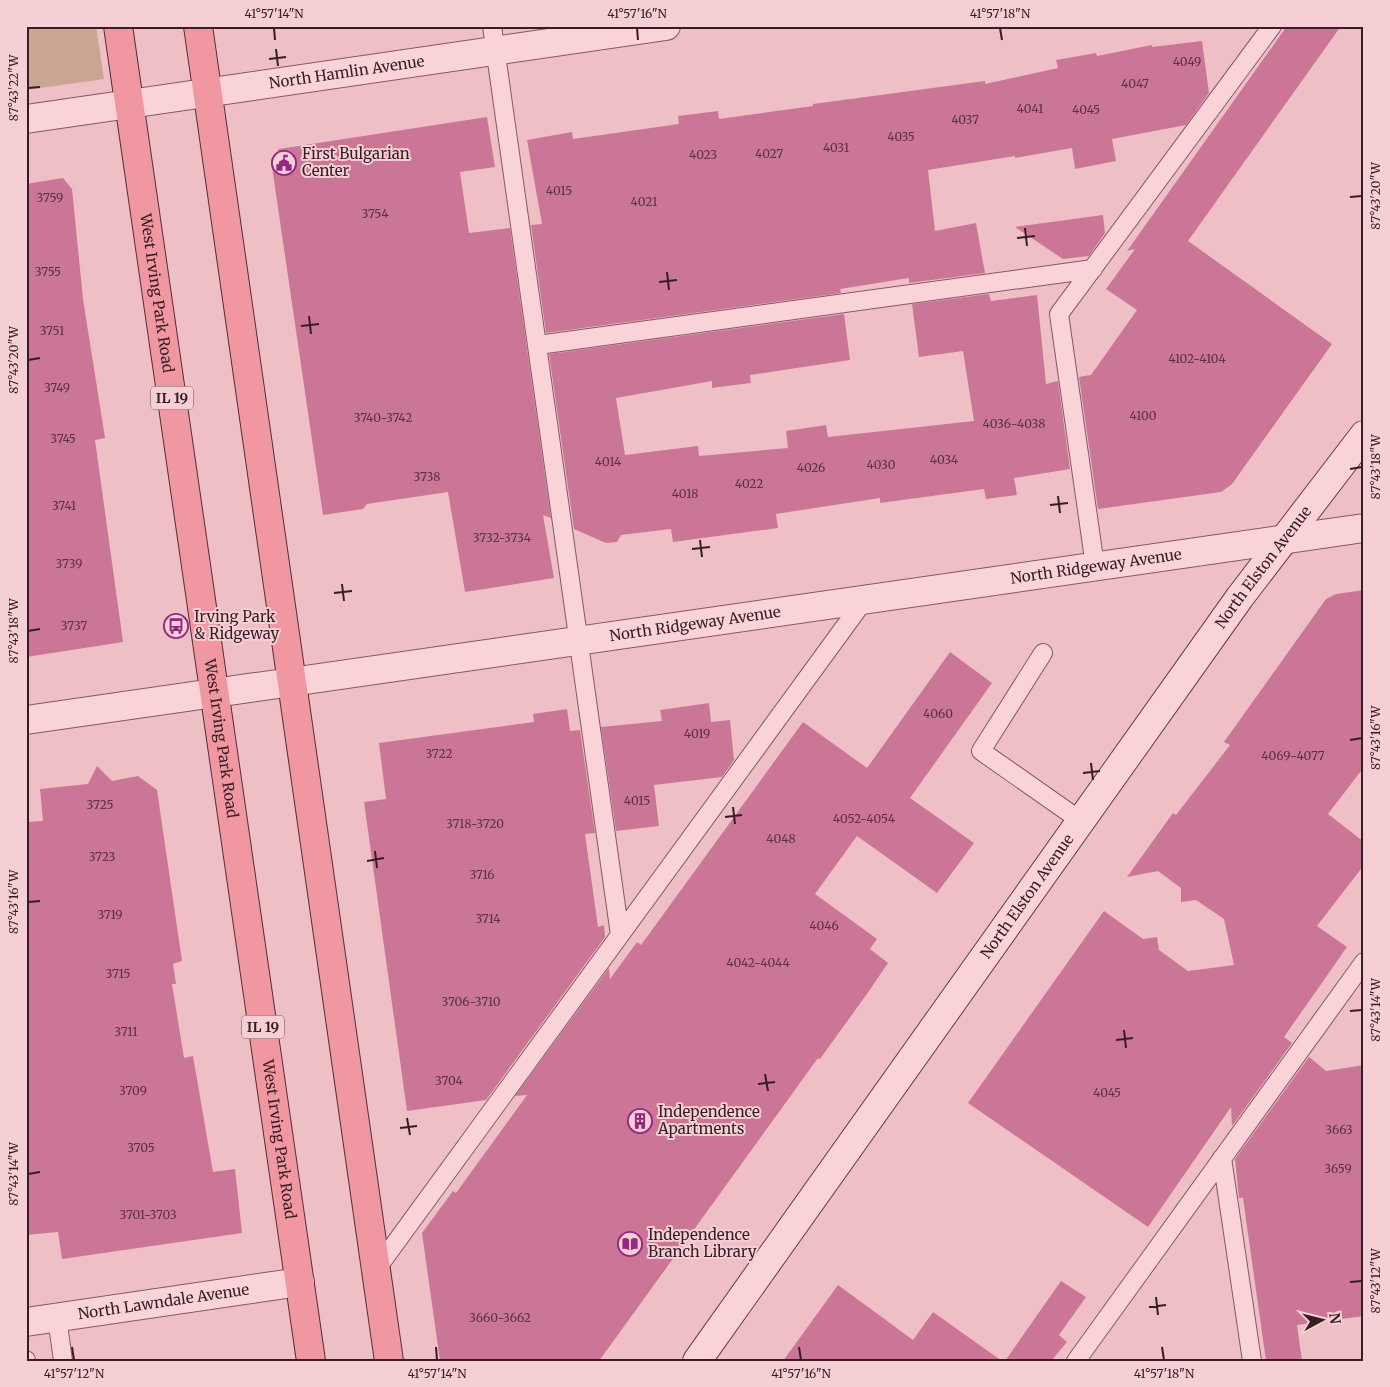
<svg xmlns="http://www.w3.org/2000/svg" width="1390" height="1387" viewBox="0 0 1390 1387" font-family="Merriweather,serif">
<style>
.green{fill:#cba594}
.building{fill:#cc7697}
.lines{fill:none;stroke-linecap:round;stroke-linejoin:round}
.lane-casing{stroke:#865865;stroke-width:20}
.street-casing{stroke:#865865;stroke-width:30}
.secondary-casing{stroke:#683b49;stroke-width:30}
.primary-casing{stroke:#542c3a;stroke-width:30}
.lane{stroke:#f9d3d7;stroke-width:18}
.street{stroke:#f9d3d7;stroke-width:28}
.secondary{stroke:#f9d3d7;stroke-width:28}
.primary{stroke:#f197a1;stroke-width:28}
.ticks{fill:none;stroke:#361c25;stroke-width:2}
.labels{text-anchor:middle;stroke-width:4;stroke-linejoin:round;paint-order:stroke}
.number-label{font-size:12px;fill:#5c3242}
.shield{fill:#f5cfd3;stroke:#6f5259;stroke-width:1}
.shield-label{font-size:14px;font-weight:bold;fill:#361c25}
.street-label{font-size:15px;fill:#361c25;stroke:#f5cfd3}
.poi-label{font-size:15px;fill:#361c25;stroke:#f5cfd3;text-anchor:start}
.neatline{fill:none;stroke:#361c25;stroke-width:2}
.ticks-label{font-size:12px;text-anchor:middle;fill:#361c25}
</style>
<rect width="100%" height="100%" fill="#eec0c5"/>
<path class="green" d="M26 26H96L104 79 26 90Z"/>
<path class="building" d="M1287 26H1341L1188 241 1332 344 1232 484 1221 492 1098 509 1079 377 1091 375 1137 310 1106 289 1135 249 1127 251Z
M1202 41 1209 93 1186 125 1112 139 1116 161 1075 169 1072 148 1015 158V156L928 170 935 231 976 223 985 273 909 283V278L840 289 841 293 546 333 531 225 542 224 527 140 572 132 573 139 679 124 678 116 718 111 719 119 813 106V104L985 81V84L1058 68 1056 60 1096 53 1097 56 1152 45V47Z
M487 117 495 167 460 172 469 233 510 228 551 518 543 515 554 578 465 592 448 492 367 504 363 509 323 515 271 160 279 149Z
M63 178 72 189 83 299 105 438 95 440 123 642 26 657V184Z
M1103 215 1105 233 1089 256 1063 259 1015 227Z
M989 294 991 301 1037 295 1046 384 1058 381 1070 469 1014 478 1017 495 986 499 984 489 880 503V498L776 514 778 528 673 542 671 529 621 535 617 542 606 543 574 529 549 354 844 314 850 360 750 375 751 383 712 388V381L616 398 625 455 698 446 699 456 788 448 786 431 826 425 828 437 974 421 963 351 919 357 912 304Z
M1364 590V767L1328 814 1364 842V865L1317 926 1347 947 1284 1037 1292 1043 1232 1126 1231 1107 1148 1227 968 1103 1104 911 1143 939 1157 937 1159 950 1188 971 1234 965 1224 919 1196 900 1181 902V888L1158 871 1127 877 1173 813 1176 815 1230 745 1224 742 1326 599 1336 594Z
M950 652 992 683 910 798 974 843 937 893 857 836 815 894 877 939 870 949 888 963 869 991 820 1059 818 1058 599 1361H440L422 1233 453 1191 456 1193 527 1095 515 1096 609 968 610 979 637 942 641 945 803 722 867 768Z
M709 703 711 722 730 720 734 760 722 777 654 785 659 826 616 831 601 727 662 721 660 710Z
M567 709 570 731 580 730 595 833 585 834 598 927 604 925 605 937 486 1100 407 1111 364 802 386 799 379 743 534 722 533 714Z
M97 766 112 781 138 776 157 790 182 961 173 964 176 984H172L184 1058 193 1056 213 1172 235 1169 242 1233 62 1259 58 1232 26 1235V822L43 821 40 789 88 784Z
M1309 1057 1326 1071 1364 1065V1316L1297 1325 1302 1361H1266L1243 1198H1239L1235 1159Z
M1061 1281 1086 1297 1059 1335 1067 1342 1051 1361H1005Z
M838 1285 913 1340 933 1312 1002 1361H783Z"/>
<g class="lines">
<defs>
<path id="lane" d="M492 26 620 935
M538 345 1093 269
M1095 566 1059 314 1272 26
M1043 653 981 751 1081 821
M1222 1158 1252 1361
M375 1271 865 599
M57 1317 63 1361
M26 1360V1361
M1076 1361 1364 962"/>
<g id="street">
<path id="s1" d="M26 119 666 26"/>
<path id="s2" d="M26 720 1364 528"/>
<path id="s3" d="M26 1322 300 1282"/>
</g>
<g id="secondary">
<path id="s4" d="M697 1361 1240 597 1364 435"/>
</g>
<g id="primary">
<path id="s5" d="M118 26 311 1361"/>
<path d="M198 26 389 1361"/>
</g>
</defs>
<use href="#lane" class="lane-casing"/>
<use href="#street" class="street-casing"/>
<use href="#secondary" class="secondary-casing"/>
<use href="#primary" class="primary-casing"/>
<use href="#lane" class="lane"/>
<use href="#street" class="street"/>
<use href="#secondary" class="secondary"/>
<use href="#primary" class="primary"/>
</g>
<path class="ticks" d="M274 28 275 40M637 28 638 40M1000 28 1002 40M276 49 278 66M269 59 286 57M28 88 40 87M1350 197 1362 196M1025 228 1027 246M1017 238 1035 236M667 272 669 290M659 282 677 280M309 316 311 334M301 326 319 324M28 360 40 358M1350 469 1362 467M1058 496 1060 513M1050 505 1068 503M700 540 702 557M692 549 710 547M342 584 344 601M334 593 352 591M28 631 40 629M1350 740 1362 738M1091 763 1093 780M1083 773 1100 771M733 807 735 824M725 817 742 815M375 851 377 868M367 861 384 858M28 902 40 901M1350 1011 1362 1010M1124 1030 1126 1048M1116 1040 1133 1038M765 1074 768 1091M758 1084 775 1082M407 1118 410 1135M400 1128 417 1126M28 1174 40 1172M1350 1282 1362 1281M1156 1297 1158 1315M1149 1307 1166 1305M72 1347 74 1360M436 1347 437 1360M799 1347 801 1360M1162 1347 1164 1360"/>
<defs>
<symbol id="civic-ring" viewBox="-11 -11 22 22"><circle r="9.5" fill="#f5cfd3" stroke="#952881" stroke-width="1.5"/><path d="M-.6-6.5H3V-4.5H.6V-3L4-1V1h2V6H-6V1h2V-1L-.6-3ZM-1.2 2.5V6h2.4V2.5Z" fill="#952881"/></symbol>
<symbol id="bus-ring" viewBox="-11 -11 22 22"><circle r="9.5" fill="#f5cfd3" stroke="#952881" stroke-width="1.5"/><path d="M-5-6H5V4H4V6H2V4H-2V6H-4V4H-5ZM-3.5-4V0h7V-4ZM-3.5 1.2v1.5H-2V1.2ZM2 1.2v1.5H3.5V1.2Z" fill="#952881"/></symbol>
<symbol id="building-ring" viewBox="-11 -11 22 22"><circle r="9.5" fill="#f5cfd3" stroke="#952881" stroke-width="1.5"/><path d="M-4-6H4V6H1V3H-1V6H-4ZM-2.5-4.3h1.7v1.8h-1.7ZM.8-4.3h1.7v1.8H.8ZM-2.5-1h1.7V.8h-1.7ZM.8-1h1.7V.8H.8Z" fill="#952881"/></symbol>
<symbol id="library-ring" viewBox="-11 -11 22 22"><circle r="9.5" fill="#f5cfd3" stroke="#952881" stroke-width="1.5"/><path d="M-6-4Q-3-5.5-.7-3.5V5Q-3 3-6 4ZM6-4Q3-5.5 .7-3.5V5Q3 3 6 4Z" fill="#952881"/></symbol>
</defs>
<g fill-rule="evenodd">
<use href="#civic-ring" x="270" y="149" width="28" height="28"/>
<use href="#bus-ring" x="162" y="612" width="28" height="28"/>
<use href="#building-ring" x="626" y="1107" width="28" height="28"/>
<use href="#library-ring" x="616" y="1230" width="28" height="28"/>
</g>
<g class="labels">
<g class="number-label">
<text x="1187" y="66">4049</text>
<text x="1135" y="88">4047</text>
<text x="1030" y="113">4041</text>
<text x="1086" y="114">4045</text>
<text x="965" y="124">4037</text>
<text x="901" y="141">4035</text>
<text x="836" y="152">4031</text>
<text x="769" y="158">4027</text>
<text x="703" y="159">4023</text>
<text x="559" y="195">4015</text>
<text x="50" y="202">3759</text>
<text x="644" y="206">4021</text>
<text x="375" y="218">3754</text>
<text x="48" y="276">3755</text>
<text x="52" y="335">3751</text>
<text x="1197" y="363">4102-4104</text>
<text x="57" y="392">3749</text>
<text x="1143" y="420">4100</text>
<text x="383" y="422">3740-3742</text>
<text x="1014" y="428">4036-4038</text>
<text x="63" y="443">3745</text>
<text x="944" y="464">4034</text>
<text x="608" y="466">4014</text>
<text x="881" y="469">4030</text>
<text x="811" y="472">4026</text>
<text x="427" y="481">3738</text>
<text x="749" y="488">4022</text>
<text x="685" y="498">4018</text>
<text x="64" y="510">3741</text>
<text x="502" y="542">3732-3734</text>
<text x="69" y="568">3739</text>
<text x="74" y="630">3737</text>
<text x="938" y="718">4060</text>
<text x="697" y="738">4019</text>
<text x="439" y="758">3722</text>
<text x="1293" y="760">4069-4077</text>
<text x="637" y="805">4015</text>
<text x="100" y="809">3725</text>
<text x="864" y="823">4052-4054</text>
<text x="475" y="828">3718-3720</text>
<text x="781" y="843">4048</text>
<text x="102" y="861">3723</text>
<text x="482" y="879">3716</text>
<text x="110" y="919">3719</text>
<text x="488" y="923">3714</text>
<text x="824" y="930">4046</text>
<text x="758" y="967">4042-4044</text>
<text x="118" y="978">3715</text>
<text x="471" y="1006">3706-3710</text>
<text x="126" y="1036">3711</text>
<text x="449" y="1085">3704</text>
<text x="133" y="1095">3709</text>
<text x="1107" y="1097">4045</text>
<text x="1339" y="1134">3663</text>
<text x="141" y="1152">3705</text>
<text x="1338" y="1173">3659</text>
<text x="148" y="1219">3701-3703</text>
<text x="500" y="1322">3660-3662</text>
</g>
<g class="shield">
<rect x="151" y="386.5" width="42" height="23" rx="4"/>
<rect x="242" y="1015.5" width="42" height="23" rx="4"/>
</g>
<g class="shield-label">
<text x="172" y="403">IL 19</text>
<text x="263" y="1032">IL 19</text>
</g>
<g class="street-label">
<text dy="5" stroke="none"><textPath href="#s1" startOffset="324">North Hamlin Avenue</textPath></text>
<text dy="5" stroke="none"><textPath href="#s5" startOffset="270">West Irving Park Road</textPath></text>
<text dy="5" stroke="none"><textPath href="#s2" startOffset="1081">North Ridgeway Avenue</textPath></text>
<text dy="5" stroke="none"><textPath href="#s4" startOffset="975">North Elston Avenue</textPath></text>
<text dy="5" stroke="none"><textPath href="#s2" startOffset="676">North Ridgeway Avenue</textPath></text>
<text dy="5" stroke="none"><textPath href="#s5" startOffset="720">West Irving Park Road</textPath></text>
<text dy="5" stroke="none"><textPath href="#s4" startOffset="570">North Elston Avenue</textPath></text>
<text dy="5" stroke="none"><textPath href="#s5" startOffset="1125">West Irving Park Road</textPath></text>
<text dy="5" stroke="none"><textPath href="#s3" startOffset="139">North Lawndale Avenue</textPath></text>
</g>
<g class="poi-label">
<text x="302" y="159">First Bulgarian<tspan x="302" dy="17">Center</tspan></text>
<text x="194" y="622">Irving Park<tspan x="194" dy="17">&amp; Ridgeway</tspan></text>
<text x="658" y="1117">Independence<tspan x="658" dy="17">Apartments</tspan></text>
<text x="648" y="1240">Independence<tspan x="648" dy="17">Branch Library</tspan></text>
</g>
</g>
<rect width="1390" height="1387" fill="none" stroke="#f5cfd3" stroke-width="55"/>
<g transform="translate(1322 1320) rotate(83)" stroke="#f5cfd3" stroke-width="4" paint-order="stroke">
<path d="M0-4L9 19L0 12L-9 19Z" fill="#361c25"/>
<text y="-8" font-size="14" font-weight="bold" text-anchor="middle" fill="#361c25">N</text>
</g>
<rect x="28" y="28" width="1334" height="1332" class="neatline"/>
<g class="ticks-label">
<text x="274" y="18">41°57'14"N</text>
<text x="637" y="18">41°57'16"N</text>
<text x="1000" y="18">41°57'18"N</text>
<text transform="translate(14 88) rotate(-90)" y="4">87°43'22"W</text>
<text transform="translate(1376 196) rotate(-90)" y="4">87°43'20"W</text>
<text transform="translate(14 360) rotate(-90)" y="4">87°43'20"W</text>
<text transform="translate(1376 467) rotate(-90)" y="4">87°43'18"W</text>
<text transform="translate(14 631) rotate(-90)" y="4">87°43'18"W</text>
<text transform="translate(1376 738) rotate(-90)" y="4">87°43'16"W</text>
<text transform="translate(14 902) rotate(-90)" y="4">87°43'16"W</text>
<text transform="translate(1376 1010) rotate(-90)" y="4">87°43'14"W</text>
<text transform="translate(14 1174) rotate(-90)" y="4">87°43'14"W</text>
<text transform="translate(1376 1281) rotate(-90)" y="4">87°43'12"W</text>
<text x="74" y="1378">41°57'12"N</text>
<text x="437" y="1378">41°57'14"N</text>
<text x="801" y="1378">41°57'16"N</text>
<text x="1164" y="1378">41°57'18"N</text>
</g>
</svg>
